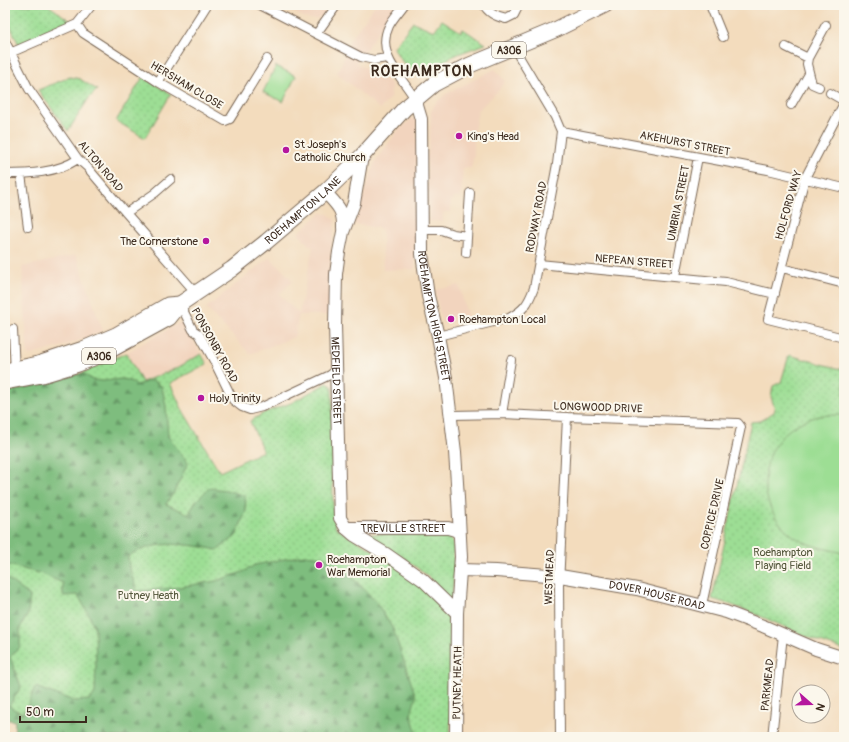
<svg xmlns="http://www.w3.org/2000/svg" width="849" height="742" viewBox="0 0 849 742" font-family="Pangolin,sans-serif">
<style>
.built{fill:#f2d4be}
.grass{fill:url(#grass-dots);stroke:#6c8459}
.forest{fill:url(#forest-firs);stroke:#5c744e}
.pitch{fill:#9dde94;stroke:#6c8459}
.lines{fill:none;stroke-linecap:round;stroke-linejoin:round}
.street-casing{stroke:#7b6856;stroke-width:10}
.secondary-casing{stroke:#7b6856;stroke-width:14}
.highway-casing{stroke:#7b6856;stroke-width:17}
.street{stroke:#fff;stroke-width:8}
.secondary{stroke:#fff;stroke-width:12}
.highway{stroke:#fff;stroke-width:15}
.poi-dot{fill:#b5179e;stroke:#fbf7ec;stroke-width:1.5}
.labels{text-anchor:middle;stroke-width:4;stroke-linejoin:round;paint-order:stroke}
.shield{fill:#fbf7ec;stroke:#75685c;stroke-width:1}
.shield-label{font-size:10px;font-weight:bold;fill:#3b2a1e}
.street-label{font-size:11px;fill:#3b2a1e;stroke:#fbf7ec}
.poi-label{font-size:11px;fill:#3b2a1e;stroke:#fbf7ec;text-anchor:start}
.park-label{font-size:11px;fill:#54573c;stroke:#fbf7ec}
.district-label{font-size:15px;font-weight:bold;letter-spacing:1px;fill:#3b2a1e;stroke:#fbf7ec}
</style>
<defs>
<pattern id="grass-dots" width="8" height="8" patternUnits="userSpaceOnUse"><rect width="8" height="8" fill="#9dde94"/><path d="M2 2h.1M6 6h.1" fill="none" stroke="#88bf7f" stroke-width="1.8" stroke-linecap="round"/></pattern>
<pattern id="forest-firs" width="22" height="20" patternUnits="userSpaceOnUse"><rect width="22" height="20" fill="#7ebd7e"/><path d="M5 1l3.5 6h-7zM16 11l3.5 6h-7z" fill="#689a67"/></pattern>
</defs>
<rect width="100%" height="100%" fill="#fbf7ec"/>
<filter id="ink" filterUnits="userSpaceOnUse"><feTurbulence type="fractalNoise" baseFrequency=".025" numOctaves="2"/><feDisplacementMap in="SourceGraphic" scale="8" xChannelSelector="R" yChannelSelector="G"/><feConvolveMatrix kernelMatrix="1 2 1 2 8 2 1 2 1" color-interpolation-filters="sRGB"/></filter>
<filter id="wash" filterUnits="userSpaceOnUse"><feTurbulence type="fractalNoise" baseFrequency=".012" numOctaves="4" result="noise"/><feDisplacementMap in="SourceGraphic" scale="16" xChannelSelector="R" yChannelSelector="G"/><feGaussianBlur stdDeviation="0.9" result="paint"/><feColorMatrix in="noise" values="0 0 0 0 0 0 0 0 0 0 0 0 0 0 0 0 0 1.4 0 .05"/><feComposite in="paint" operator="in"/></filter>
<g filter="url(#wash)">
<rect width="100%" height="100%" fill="#f3dcbd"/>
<path class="built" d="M280 5H331L323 15 316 19H311L305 18Z
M375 5H397L356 63 391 83V97L380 109 337 73 345 56 350 40Z
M495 69 505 81 498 91 478 110 474 130V155L471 168H463L461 197H454V200H451V212H443V221H429L427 159 430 138 431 112 435 104 446 94Z
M412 118 417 120 415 269 383 270 382 229 354 224 375 162 396 133Z
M321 213 328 214 335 220 331 250 328 315H299L294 337 250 354 206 308 270 257 293 281 279 294 299 314 313 247 309 245 298 233Z
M76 255 103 331 70 344 28 356 22 267Z
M459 285 468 319 442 323 435 290Z
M179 323 184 325 201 354 177 368 142 382 126 353Z"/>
<path class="grass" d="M5 5H48L72 22 19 45 5 15Z
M442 20 461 32 463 29 486 44C471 49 456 54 442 62 435 65 429 73 421 74 411 76 396 55 394 47L413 22 434 31Z
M70 77 80 79 97 90 89 98 68 131 38 90Z
M143 77 171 94 145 138 116 121Z
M126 353 142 382 177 368 201 354 207 364 170 383 182 409 220 472 263 451 250 421 266 412 291 403 327 383 332 386 333 512 336 528 391 561 428 588 447 614 453 627 450 737H22L24 716C21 709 12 710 5 710V392L52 382 82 373Z
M789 355 844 370V650C799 637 758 611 712 599L751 422 760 421 774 412 775 409 771 397 773 386 781 382Z
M444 533 453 541 454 568 452 603 428 576 401 556 375 543 368 538V534Z"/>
<path class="forest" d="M82 373 93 380 103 381 121 379 128 380 137 385 152 380 162 387 166 407 168 436 188 463 174 492 166 504 189 514 196 501 209 488 226 490 245 496 246 511 236 536 218 550C188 544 157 539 128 556L129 567 137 591 173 588 216 581 243 572 255 565 304 555 325 557 350 575 376 602 393 629 416 697 411 714 416 731V737H14L15 721 5 719V577L30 596 28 614 20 628V647L10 657 21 687 9 706 22 714 28 705 35 687 74 701 90 700 95 693 96 665 95 629 89 615 78 595 63 596V583L42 574 5 564V392L52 382Z"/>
<path class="pitch" d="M276 66 296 76 283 102 263 92Z
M839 415 844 416V553C827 549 806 546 792 535 749 502 759 434 812 418 821 415 830 415 839 415Z"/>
</g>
<g filter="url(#ink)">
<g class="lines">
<defs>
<path id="street" d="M260 5 361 57 374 60 387 58
M404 5C399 12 393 18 389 26 375 54 402 77 415 99
M484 5C488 13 497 17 506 19L514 15 519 5
M710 5 723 37
M77 24 83 33 158 82 225 121 230 119 235 111 267 59
M317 33 337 5
M5 41 29 89 78 159 87 167 126 213 197 294
M786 47 808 58 807 64 812 84 819 87
M10 53 77 24 92 5
M808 58 826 25
M158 82 207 5
M830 93 844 101
M844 103 805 178 768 319 844 338
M791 105 809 74
M561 131 768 170 844 188
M5 174C29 174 57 173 78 159
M21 174 28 227
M126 213 155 193 171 179
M422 230H441L453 234 467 236
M466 253 470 193
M539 264 726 282 775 294
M782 268 844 284
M675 276 698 157
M180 304 193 330 199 334 213 359 233 400 242 407 250 410 262 407 330 375 336 370
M13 329 15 372
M438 336 509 318C524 310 528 304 534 288L557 164 561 131 555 117 514 48
M502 414 511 360
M452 415 502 414 567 417 738 423 741 427 702 605
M560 737 559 585 567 417
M772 737 783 635"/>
<g id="secondary">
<path id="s1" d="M415 99 421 119 422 254 428 296 438 336 446 378 455 452 458 498 461 557 457 613 456 737"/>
<path id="s2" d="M362 156 354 203 343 232 339 252 336 274 335 325 340 518 346 528 354 535 386 554 423 580 457 613"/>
<path d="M325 192C337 205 344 210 343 228"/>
<path id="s3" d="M346 528H448L455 530 459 533"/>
<path id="s4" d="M460 570 496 571 560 576 637 589 726 612 763 626 816 649 844 658"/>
</g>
<g id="highway">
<path d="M5 371 38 364 83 349 116 335 168 305 180 304"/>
<path id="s5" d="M5 382 42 375 78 364 105 353 169 318 180 304 232 269 266 242 325 192 362 156 404 109 434 84 470 65 557 29 605 5"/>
</g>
</defs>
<use href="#street" class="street-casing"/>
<use href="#secondary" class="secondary-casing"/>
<use href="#highway" class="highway-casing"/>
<use href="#street" class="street"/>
<use href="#secondary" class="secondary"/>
<use href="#highway" class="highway"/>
</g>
</g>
<g class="poi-dot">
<circle cx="459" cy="136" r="4"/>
<circle cx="286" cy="150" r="4"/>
<circle cx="206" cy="241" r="4"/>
<circle cx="451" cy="319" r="4"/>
<circle cx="201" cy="398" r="4"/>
<circle cx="319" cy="565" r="4"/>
</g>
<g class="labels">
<g class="shield">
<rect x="492" y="42" width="34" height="16" rx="3"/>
<rect x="82" y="348" width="34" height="16" rx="3"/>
</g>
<g class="shield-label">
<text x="509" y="54">A306</text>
<text x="99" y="360">A306</text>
</g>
<g class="street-label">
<text transform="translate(187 85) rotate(31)" y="4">HERSHAM CLOSE</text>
<text transform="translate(685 143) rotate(11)" y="4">AKEHURST STREET</text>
<text transform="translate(101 166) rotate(50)" y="4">ALTON ROAD</text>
<text transform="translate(678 203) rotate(-79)" y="4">UMBRIA STREET</text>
<text transform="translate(788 205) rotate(-74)" y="4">HOLFORD WAY</text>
<text dy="4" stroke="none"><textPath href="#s5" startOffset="350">ROEHAMPTON LANE</textPath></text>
<text transform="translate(536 217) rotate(-79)" y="4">RODWAY ROAD</text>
<text transform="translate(634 261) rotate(5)" y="4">NEPEAN STREET</text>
<text dy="4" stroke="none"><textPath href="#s1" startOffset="219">ROEHAMPTON HIGH STREET</textPath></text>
<text transform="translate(215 345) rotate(61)" y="4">PONSONBY ROAD</text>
<text dy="4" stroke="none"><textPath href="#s2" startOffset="228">MEDFIELD STREET</textPath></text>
<text transform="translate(598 407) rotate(2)" y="4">LONGWOOD DRIVE</text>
<text transform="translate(712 514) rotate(-77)" y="4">COPPICE DRIVE</text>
<text dy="4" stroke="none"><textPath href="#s3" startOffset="57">TREVILLE STREET</textPath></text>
<text transform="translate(549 577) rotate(-88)" y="4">WESTMEAD</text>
<text dy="4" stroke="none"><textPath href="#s4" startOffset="199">DOVER HOUSE ROAD</textPath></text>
<text transform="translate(457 683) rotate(-89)" y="4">PUTNEY HEATH</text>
<text transform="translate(767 685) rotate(-84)" y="4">PARKMEAD</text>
</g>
<g class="poi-label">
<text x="467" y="140">King's Head</text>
<text x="294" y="148">St Joseph's<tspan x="294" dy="13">Catholic Church</tspan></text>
<text x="198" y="245" text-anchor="end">The Cornerstone</text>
<text x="459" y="323">Roehampton Local</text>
<text x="209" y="402">Holy Trinity</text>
<text x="327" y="563">Roehampton<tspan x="327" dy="13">War Memorial</tspan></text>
</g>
<g class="park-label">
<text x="783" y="556">Roehampton<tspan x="783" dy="13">Playing Field</tspan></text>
<text x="148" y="599">Putney Heath</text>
</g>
<g class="district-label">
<text x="422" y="76">ROEHAMPTON</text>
</g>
</g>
<rect width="849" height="742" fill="none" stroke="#fbf7ec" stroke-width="20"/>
<g transform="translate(811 704) rotate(110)"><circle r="19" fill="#fbf7ec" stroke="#aea59a"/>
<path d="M0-3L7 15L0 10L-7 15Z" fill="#b5179e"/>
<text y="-6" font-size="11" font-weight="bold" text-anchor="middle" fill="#3b2a1e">N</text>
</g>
<path d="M20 716v6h66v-6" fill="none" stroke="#3b2a1e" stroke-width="2"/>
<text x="26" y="716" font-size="12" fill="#3b2a1e" stroke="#fbf7ec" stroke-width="3" paint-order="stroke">50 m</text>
</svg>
